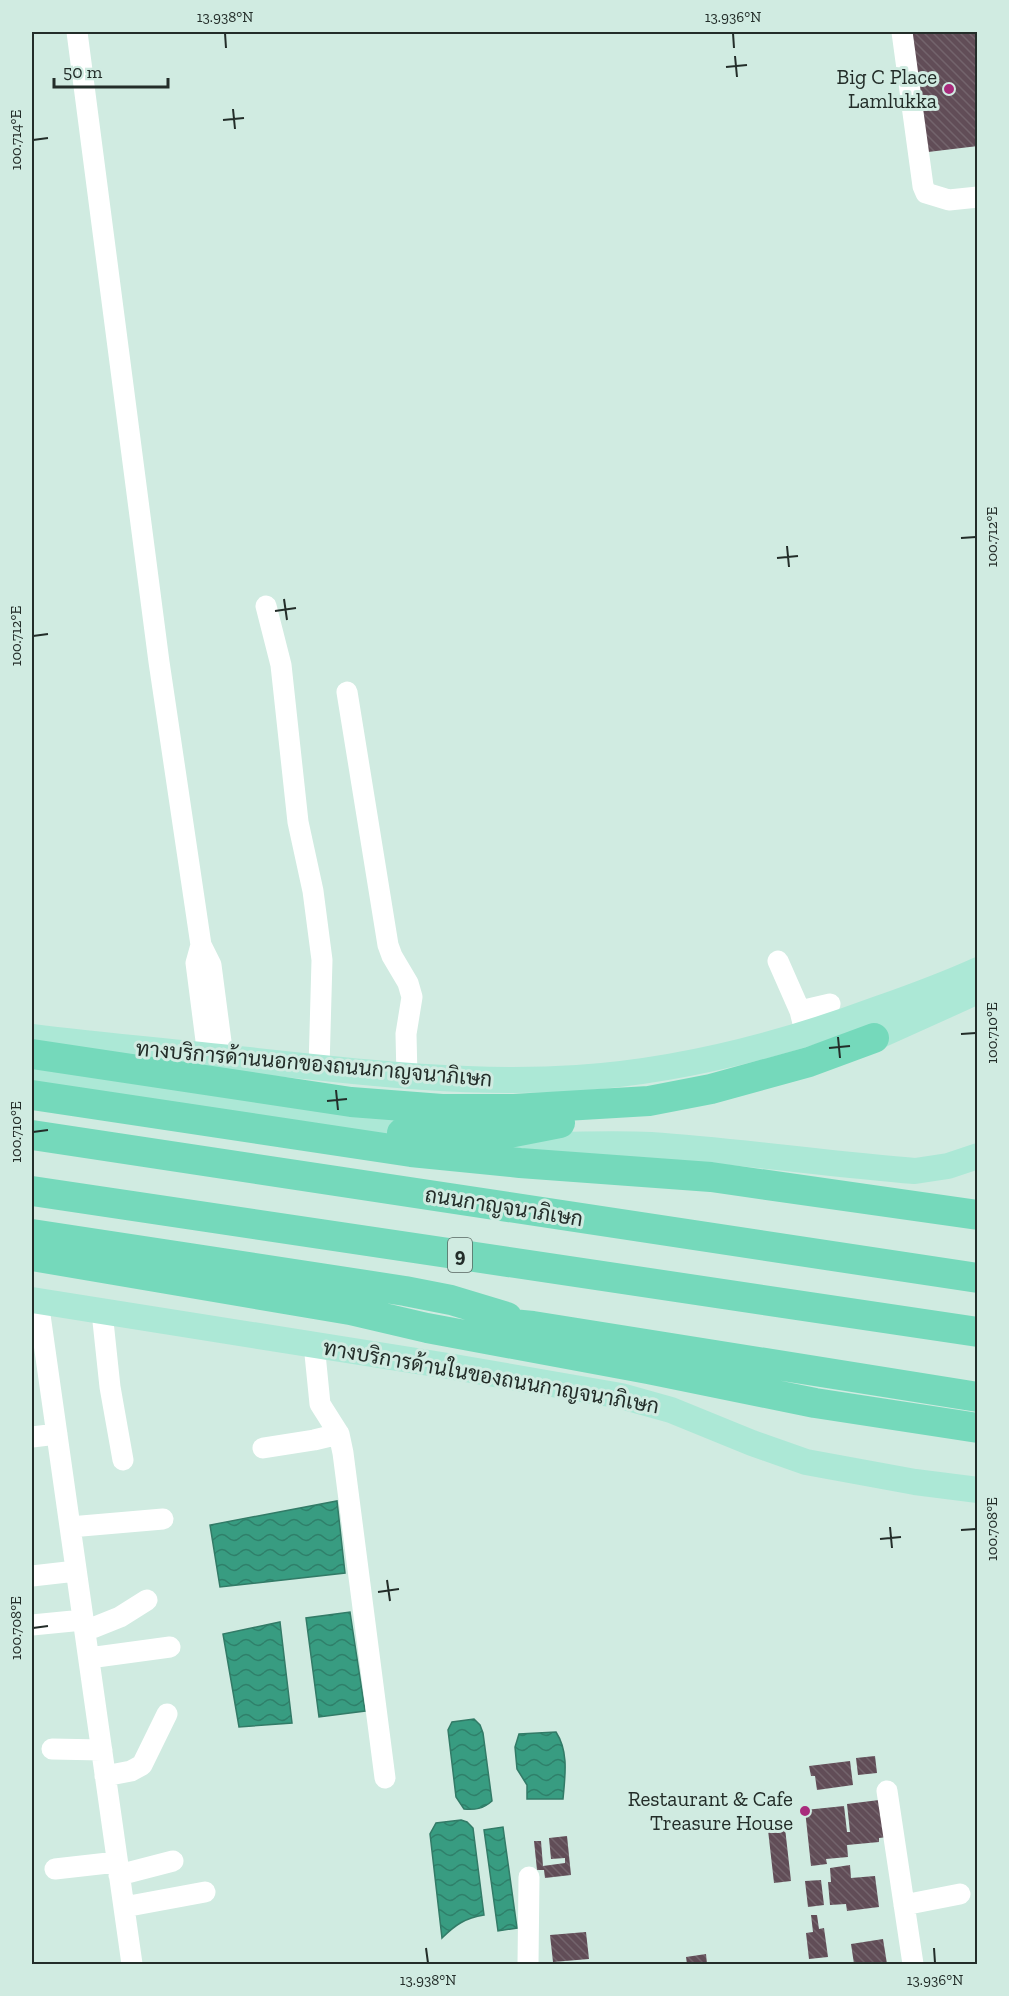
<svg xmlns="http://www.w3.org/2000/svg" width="1009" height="1996" viewBox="0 0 1009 1996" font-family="'Zilla Slab',Sarabun,serif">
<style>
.water{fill:url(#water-waves);stroke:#327b67;stroke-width:1.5}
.building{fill:url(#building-back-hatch)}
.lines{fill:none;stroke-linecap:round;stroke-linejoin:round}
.minor{stroke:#fff;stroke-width:21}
.major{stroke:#ace8d6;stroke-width:26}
.highway{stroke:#75d9bb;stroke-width:30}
.ticks{fill:none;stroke:#232d29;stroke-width:2}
.poi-dot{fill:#a82b7c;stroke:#d0ebe1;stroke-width:2}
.labels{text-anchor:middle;stroke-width:6;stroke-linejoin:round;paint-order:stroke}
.shield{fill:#d0ebe1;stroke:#576660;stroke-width:1.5}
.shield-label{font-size:20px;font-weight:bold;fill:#232d29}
.poi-label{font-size:21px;fill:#232d29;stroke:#d0ebe1;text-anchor:end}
.street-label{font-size:21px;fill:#232d29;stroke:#d0ebe1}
.neatline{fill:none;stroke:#232d29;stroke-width:2}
.ticks-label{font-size:15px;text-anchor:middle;fill:#232d29}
</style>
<defs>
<pattern id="water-waves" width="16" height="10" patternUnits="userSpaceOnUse" patternTransform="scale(1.5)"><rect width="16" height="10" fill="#389c81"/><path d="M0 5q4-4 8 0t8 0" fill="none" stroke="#2f806a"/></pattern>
<pattern id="building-back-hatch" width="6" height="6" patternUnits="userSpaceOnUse" patternTransform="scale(1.5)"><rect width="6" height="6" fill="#614d57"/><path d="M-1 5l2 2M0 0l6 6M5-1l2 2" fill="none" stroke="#73646c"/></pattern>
</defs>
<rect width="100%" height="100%" fill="#d0ebe1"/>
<path class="water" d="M337 1501 345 1573 220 1587 210 1525Z
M350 1612 365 1711 319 1717 306 1618Z
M280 1622 292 1723 239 1727 223 1634Z
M474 1719 480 1725 483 1733 492 1801C483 1809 475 1810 464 1809L456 1797 448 1730 452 1722Z
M556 1732C569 1752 565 1776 563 1799H527V1785L517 1769 515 1747 519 1734Z
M461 1820 467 1822 473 1828 484 1915C465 1918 455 1925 442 1938L430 1834 436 1823Z
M503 1827 517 1928 498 1931 484 1830Z"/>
<path class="building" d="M912 32H978V146L928 152Z
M875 1756 877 1773 858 1775 856 1758Z
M850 1761 853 1785 817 1790 815 1776H811L809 1766Z
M879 1800 888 1837 879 1838V1842L847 1845 848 1857 826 1859 827 1864 811 1866 805 1810 844 1806 847 1832H850L847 1804Z
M785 1828 791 1881 774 1883 768 1830Z
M567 1836 571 1875 545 1878 544 1870H537L534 1841H541L543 1866 565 1863V1858L551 1859 549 1838Z
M850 1865 851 1878 875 1876 879 1907 847 1911 846 1904 830 1905 828 1882H831L830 1868Z
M821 1880 824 1905 808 1907 805 1881Z
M811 1915H817L819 1929 824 1928 828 1957 809 1959 806 1933 813 1932Z
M586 1932 589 1959 553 1962 550 1935Z
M883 1939 887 1964H854L851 1944Z
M706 1954 707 1964H687L686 1957Z"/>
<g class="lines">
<path class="minor" d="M77 32 159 662 201 945 211 965 223 1057
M902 32 923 186 926 193 949 200 978 197
M266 606 281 665 298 822 313 891 322 960 319 1068
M347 692 388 945 392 956 408 983 412 997 406 1034 407 1077
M201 945 196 963 208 1056
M778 961 800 1011 806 1035
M800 1011 830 1004
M38 1301 132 1964
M102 1312 110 1387 123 1460
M314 1344 320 1404 339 1434 343 1453 385 1778
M32 1437 57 1434
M263 1448 314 1440 339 1434
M70 1527 163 1519
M32 1576 76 1571
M32 1625 83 1620
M85 1631 120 1617 147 1600
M89 1658 170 1647
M52 1749 102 1750
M105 1776 131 1771 142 1765 167 1714
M887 1791 913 1964
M55 1869 117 1862
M119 1875 173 1861
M904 1905 960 1894
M124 1907 205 1892
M528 1964 529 1877"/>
<path class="major" d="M32 1037C104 1046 176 1052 248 1060 358 1072 467 1085 577 1078 681 1071 781 1045 878 1009 912 997 945 985 978 970
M853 1037 874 1038 978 991
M32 1075 423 1132
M495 1142C547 1148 599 1142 651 1145 739 1151 827 1164 915 1171L948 1166 978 1156
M32 1300 448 1366 621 1396 671 1410 752 1443 806 1462 915 1482 978 1490"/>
<path class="highway" d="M32 1054 351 1102 442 1109H514L649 1101 711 1089 809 1062 874 1038
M32 1095 411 1152 520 1163 711 1177 978 1215
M402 1133 499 1135 560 1123
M32 1135 978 1278
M32 1191 978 1332
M32 1234 405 1291 451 1300 507 1317
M32 1256 350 1310 427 1328 648 1369 815 1403 978 1428
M481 1321 533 1326 978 1397"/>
</g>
<path class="ticks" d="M225 33 226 48M733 33 734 48M735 56 737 77M726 67 747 65M233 109 235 129M223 120 244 118M33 140 48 138M961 538 976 537M787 546 789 567M777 558 798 556M284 599 287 620M275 611 296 608M33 636 48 634M961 1034 976 1033M838 1037 840 1058M829 1048 850 1046M336 1090 338 1110M327 1101 347 1099M33 1132 48 1130M890 1527 892 1548M961 1530 976 1529M880 1539 901 1537M387 1580 390 1601M378 1592 399 1589M33 1628 48 1626M426 1948 428 1963M934 1948 935 1963"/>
<g class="poi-dot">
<circle cx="949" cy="89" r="6"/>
<circle cx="805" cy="1811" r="6"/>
</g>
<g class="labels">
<rect class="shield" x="448" y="1238" width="24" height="34" rx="4.5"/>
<g class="shield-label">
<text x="460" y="1262">9</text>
</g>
<g class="poi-label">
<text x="937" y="84">Big C Place<tspan x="937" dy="24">Lamlukka</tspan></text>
<text x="793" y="1806">Restaurant &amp; Cafe<tspan x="793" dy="24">Treasure House</tspan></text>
</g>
<g class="street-label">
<text transform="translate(314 1064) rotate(5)" y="7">ทางบริการด้านนอกของถนนกาญจนาภิเษก</text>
<text transform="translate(504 1207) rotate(9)" y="7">ถนนกาญจนาภิเษก</text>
<text transform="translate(491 1377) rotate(10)" y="7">ทางบริการด้านในของถนนกาญจนาภิเษก</text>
</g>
</g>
<rect width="1009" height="1996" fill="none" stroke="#d0ebe1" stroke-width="66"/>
<path d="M54 78v9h114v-9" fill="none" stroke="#232d29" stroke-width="3"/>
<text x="63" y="78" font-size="18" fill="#232d29" stroke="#d0ebe1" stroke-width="4.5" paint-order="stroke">50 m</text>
<rect x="33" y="33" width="943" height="1930" class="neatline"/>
<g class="ticks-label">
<text x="225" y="22">13.938°N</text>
<text x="733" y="22">13.936°N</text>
<text transform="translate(16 140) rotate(-90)" y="5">100.714°E</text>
<text transform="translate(992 537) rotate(-90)" y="5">100.712°E</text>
<text transform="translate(16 636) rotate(-90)" y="5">100.712°E</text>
<text transform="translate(992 1033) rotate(-90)" y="5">100.710°E</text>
<text transform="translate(16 1132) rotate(-90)" y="5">100.710°E</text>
<text transform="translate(992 1529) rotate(-90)" y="5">100.708°E</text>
<text transform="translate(16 1628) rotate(-90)" y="5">100.708°E</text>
<text x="428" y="1985">13.938°N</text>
<text x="935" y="1985">13.936°N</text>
</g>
</svg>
